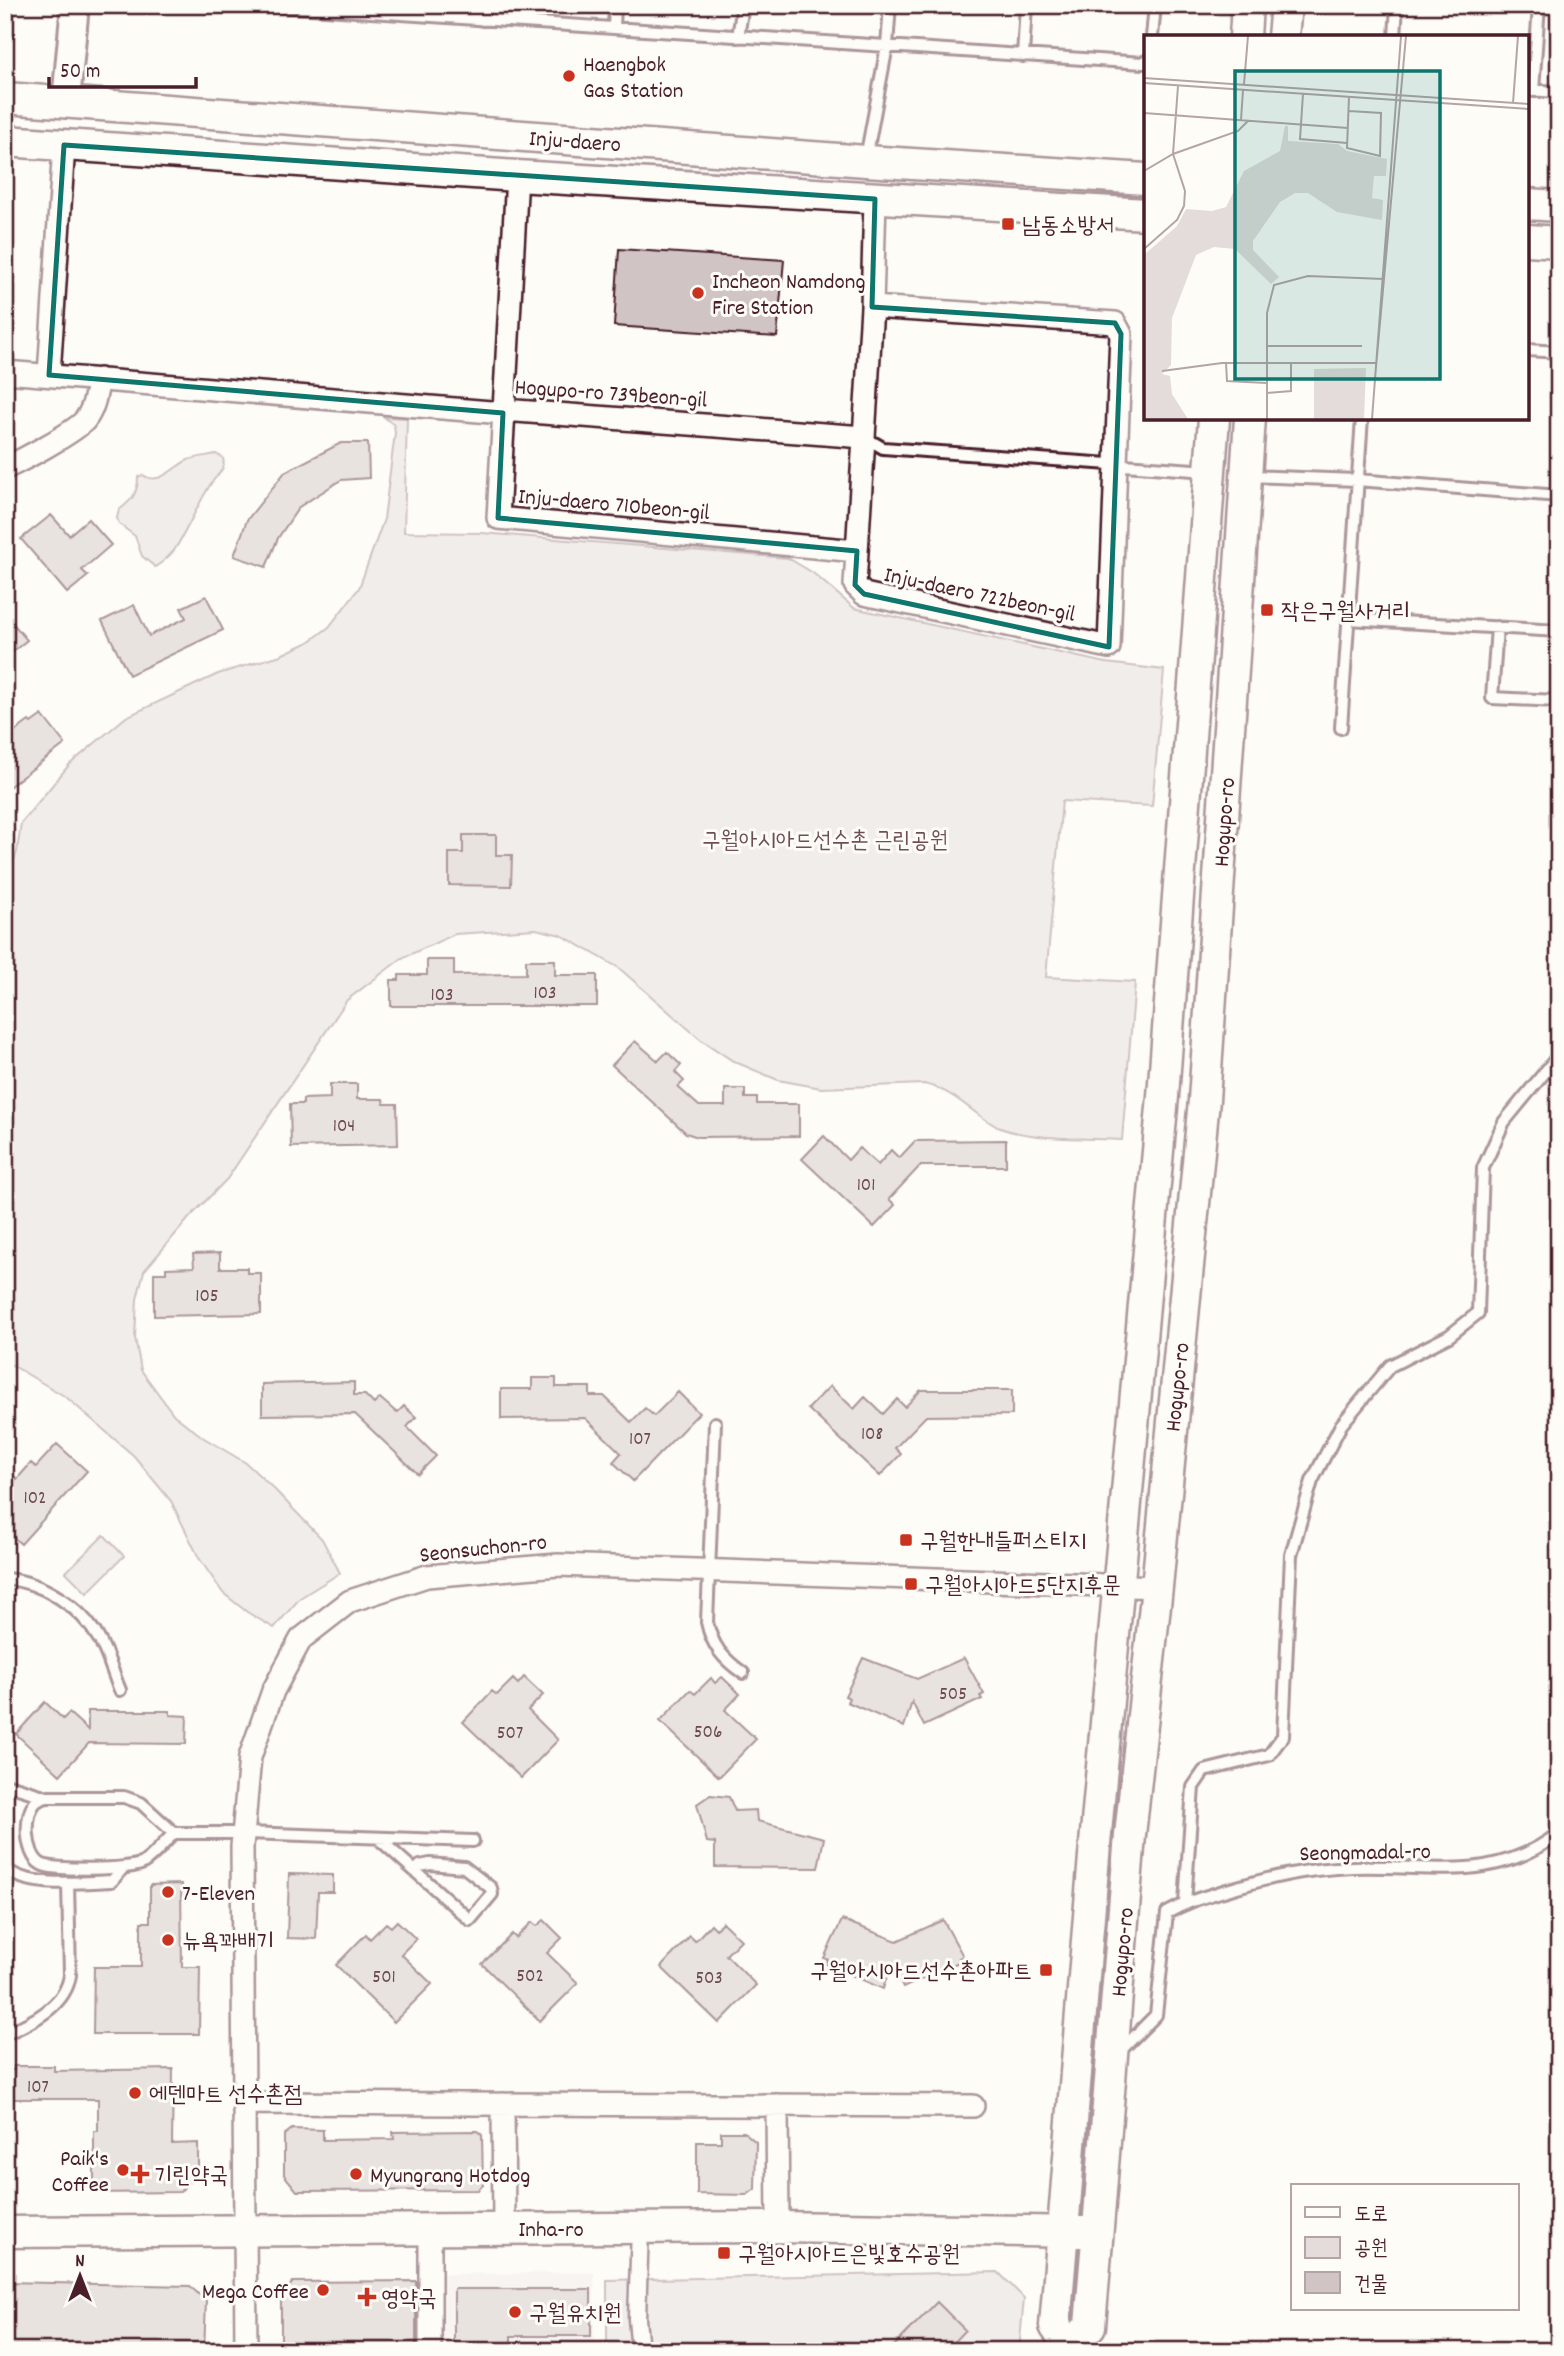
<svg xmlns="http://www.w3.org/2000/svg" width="1564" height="2356" viewBox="0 0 1564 2356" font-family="Dekko,'Poor Story',sans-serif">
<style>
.built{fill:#f0ece8}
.green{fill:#e3dcda;stroke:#967e82;stroke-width:2}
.building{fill:#d0c5c4;stroke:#4a1f2b;stroke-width:2}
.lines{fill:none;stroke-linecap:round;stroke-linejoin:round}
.service-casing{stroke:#4a1f2b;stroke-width:16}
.pedestrian-casing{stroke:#4a1f2b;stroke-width:21}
.minor-casing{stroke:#4a1f2b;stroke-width:26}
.tertiary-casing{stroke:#4a1f2b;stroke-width:32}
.secondary-casing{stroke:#4a1f2b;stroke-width:35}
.service{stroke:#fdfcf7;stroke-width:10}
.pedestrian{stroke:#fdfcf7;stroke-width:16}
.minor{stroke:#fdfcf7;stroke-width:21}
.tertiary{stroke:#fdfcf7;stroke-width:26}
.secondary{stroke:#fdfcf7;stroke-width:30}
.marked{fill:none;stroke:#0f766e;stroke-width:5;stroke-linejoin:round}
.poi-dot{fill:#c8321e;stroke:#fdfcf7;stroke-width:2.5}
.labels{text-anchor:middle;stroke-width:6;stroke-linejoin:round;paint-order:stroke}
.number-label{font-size:19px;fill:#6c4851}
.poi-label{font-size:23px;fill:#4a1f2b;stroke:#fdfcf7;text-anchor:start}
.street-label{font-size:23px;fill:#4a1f2b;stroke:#fdfcf7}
.park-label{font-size:23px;fill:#704e57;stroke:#fdfcf7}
.inset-road{fill:none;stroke:#b5a4a5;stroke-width:2}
.view{fill:#0f766e;fill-opacity:0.15;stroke:#0f766e;stroke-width:3.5}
.inset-edge{fill:none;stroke:#4a1f2b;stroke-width:3.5}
</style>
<rect width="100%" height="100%" fill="#fdfcf7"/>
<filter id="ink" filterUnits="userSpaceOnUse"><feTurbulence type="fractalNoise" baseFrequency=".0143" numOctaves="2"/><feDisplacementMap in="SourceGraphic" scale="14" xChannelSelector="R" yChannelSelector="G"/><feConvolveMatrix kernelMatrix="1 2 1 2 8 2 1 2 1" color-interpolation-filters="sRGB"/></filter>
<g filter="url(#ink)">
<path class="built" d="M594 2273V2351H436L437 2274Z"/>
<path class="green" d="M384 417 407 418 404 532 482 533 788 558 813 573 854 608 1106 663 1164 670 1152 806 1062 801 1046 977 1135 982 1122 1140C1089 1138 1027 1140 998 1127 970 1113 958 1092 924 1084L821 1088 778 1080 733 1061 700 1039 619 968 561 935 536 929 455 934 402 958 347 1000 227 1179 190 1217 144 1271 137 1299 135 1338 141 1370 174 1415 204 1438 246 1463 275 1490 322 1539 340 1573 300 1598 274 1628 247 1612 223 1593 199 1558 171 1501 134 1456 66 1397 5 1361V883L17 852 21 823 69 765 126 717 218 674 281 655 309 642 329 627 359 588 384 519 395 433 394 425Z
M216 454 223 458C226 469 218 474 212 482 198 503 189 527 175 549 169 557 163 562 155 567L142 556 135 536 119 524 117 518 119 510C131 501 138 494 138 477L143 475C159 487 174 466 188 460 197 457 207 456 216 454Z
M104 1535 124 1556 87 1593 66 1572Z
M998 2272 1024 2298 1019 2351H607V2280Z"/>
<path class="building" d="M619 249 784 260 777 337 614 326Z
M341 443H368L369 478 341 480 299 507 278 538 266 567 234 556 247 520 285 472Z
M51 515 69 535 88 519 111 545 82 570 88 576 67 593 21 539Z
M206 596 223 630 129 675 102 621 134 605 149 636 186 618 181 608Z
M5 614 27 640 5 658Z
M42 715 65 744 5 790V719L14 732 29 721 31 723Z
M463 835H496V855H512L511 886 449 885V853H463Z
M427 960H454V975L526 974V960H555V975H597V1006H391V980H399V975H427Z
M635 1041 658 1061 667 1052 681 1065 675 1072 684 1081 678 1087 699 1106H725V1089H745V1098H757V1104H799V1136L698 1137 686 1133 612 1065Z
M330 1084H357V1099H383L384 1104H397L398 1145 291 1147 290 1104H303V1099L330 1098Z
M824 1136 848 1160 859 1148 878 1165 891 1150 899 1158 915 1141 1006 1140V1166H920L889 1199 895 1205 874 1227 802 1159Z
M220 1253V1268H247V1273H261V1314L154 1316V1273H166V1268L194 1267 193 1254Z
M532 1378H556V1387H590V1396H604L631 1422 645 1408 654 1416 678 1392 699 1413 633 1481 613 1462 621 1453 585 1418 501 1419V1389H532Z
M354 1382V1395H365L374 1404 380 1398 397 1413 404 1406 416 1417 407 1427 436 1456 418 1474 355 1414 262 1415V1384Z
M830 1386 854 1409 865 1397 883 1414 897 1399 905 1407 921 1390H1012V1415L926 1416 895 1448 901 1454 880 1476 808 1409Z
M57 1444 87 1471 21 1544 5 1530V1468L17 1479 31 1463 36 1467Z
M863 1658 917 1679 964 1658 984 1694 980 1696 982 1699 924 1726 912 1702 904 1727 847 1702 849 1698 845 1696Z
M524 1677 543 1695 528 1710 558 1740 521 1778 463 1722 492 1691 497 1695 513 1679 518 1684Z
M722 1677 740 1694 725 1710 756 1739 719 1777 660 1721 690 1690 695 1694 711 1678 715 1683Z
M45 1702 63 1719 69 1713 88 1730V1711H170V1715L187 1716 186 1744 89 1743 60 1775 16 1734Z
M710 1795 729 1797 735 1811 756 1810 757 1821 824 1838 818 1868 715 1867V1843L707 1842 697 1804Z
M289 1874 333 1875V1892H318L316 1939 287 1938Z
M181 1884 182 1967H200L199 2034H93L94 1967H141V1922H150V1885Z
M544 1920 562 1938 547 1953 578 1983 540 2021 482 1964 512 1934 516 1938 532 1922 537 1926Z
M842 1920 897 1941 943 1920 963 1956 959 1958 961 1961 903 1988 891 1964 883 1989 826 1964 828 1960 824 1958Z
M397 1921 416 1939 401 1954 432 1984 394 2022 336 1965 366 1934 370 1939 386 1923 391 1927Z
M722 1922 741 1940 726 1955 756 1985 719 2023 661 1967 690 1936 695 1941 711 1924 716 1929Z
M14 2066H54V2071L173 2069 172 2144 198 2143V2171L180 2192 94 2193V2131H98V2099H5V2070H14Z
M292 2129 323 2130V2140L394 2139 393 2132 477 2131 482 2135 483 2185 478 2190 297 2191 284 2175V2135Z
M721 2132H744L756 2142 755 2189 747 2195 697 2194V2142H721Z
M416 2281V2351H281V2296L293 2282Z
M5 2282 190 2286 206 2301 204 2351 5 2349Z
M454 2289H591V2336H511V2351H454Z
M937 2302 965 2330 945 2351H889Z"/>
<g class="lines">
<defs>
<path id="service" d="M265 5 1143 63 1146 61
M482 20 483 5
M614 28 615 5
M738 37 743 5
M1152 37 1155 5
M1395 37 1397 5
M1023 56 1026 5
M1527 90 1559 92
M1533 91 1539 5
M866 158 887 46 890 5
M1527 350 1559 352
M864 437 883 448 1208 471
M1248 476 1357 480 1559 496
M1348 619 1559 631
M1497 627 1492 698 1557 701
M1341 728 1362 418
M715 1423 707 1622C712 1646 723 1659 743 1673
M5 1579C42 1581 81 1607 99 1639 108 1654 113 1674 120 1690
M5 1784 47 1797
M174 1833C164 1843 154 1856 143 1863 131 1870 52 1871 41 1864 25 1855 23 1812 37 1801 40 1799 44 1798 47 1797H124L141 1803 174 1833H243L473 1841
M378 1838 470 1920 492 1894 491 1888 464 1867 430 1864 420 1866 416 1872
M5 1868C27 1889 83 1882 112 1881L122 1869
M1185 1903 1193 1787 1204 1771 1269 1755 1283 1736 1291 1555 1312 1481 1341 1425 1390 1366 1449 1336 1478 1313 1483 1168 1504 1122 1559 1055
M5 2034C31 2023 66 2006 70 1975L68 1883
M1119 2052 1156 2015 1167 1913C1188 1901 1204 1897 1227 1890 1271 1877 1306 1869 1353 1867 1427 1864 1494 1885 1559 1833"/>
<path id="pedestrian" d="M640 2228 637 2319 640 2351"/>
<path id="minor" d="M517 176 498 518 857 551
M872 307 1115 323 1121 334 1109 647 864 594 855 585 872 307 875 199
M5 372 491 412 503 410 864 437
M49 375 64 145
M5 468C21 461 75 432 85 420 94 409 96 393 99 379
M244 2103 973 2106
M503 2104 504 2228
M777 2105 778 2227
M246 2351 242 1847 250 1757 273 1691 301 1639 350 1601 427 1576 558 1565 1157 1587
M430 2351V2229"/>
<path id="tertiary" d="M66 101 75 5"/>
<path id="secondary" d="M1245 37 1247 5
M1283 37 1286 5
M5 98 866 161 1146 179
M5 141 517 176 1146 214
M1527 204 1559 206
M1527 240 1559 242
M5 2232 778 2227 1083 2232
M1070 2347 1055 2326 1095 1844 1163 1096 1214 418
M1070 2351V2347L1090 2326 1130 1835 1157 1587 1204 1100 1250 418"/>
</defs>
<use href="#service" class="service-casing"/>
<use href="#pedestrian" class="pedestrian-casing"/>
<use href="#minor" class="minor-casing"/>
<use href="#tertiary" class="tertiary-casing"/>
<use href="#secondary" class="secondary-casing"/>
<use href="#service" class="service"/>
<use href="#pedestrian" class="pedestrian"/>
<use href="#minor" class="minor"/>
<use href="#tertiary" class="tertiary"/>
<use href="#secondary" class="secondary"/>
</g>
</g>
<path d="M0 0H1564V2356H0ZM64 145 875 199 872 307 1115 323 1121 334 1109 647 864 594 855 585 857 551 498 518 503 413 49 375Z" fill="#fdfcf7" fill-opacity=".55" fill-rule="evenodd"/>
<path class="marked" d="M64 145 875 199 872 307 1115 323 1121 334 1109 647 864 594 855 585 857 551 498 518 503 413 49 375Z"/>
<g class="poi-dot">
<circle cx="569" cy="76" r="7"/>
<rect x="1001" y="217" width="14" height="14" rx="3.5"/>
<circle cx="698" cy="293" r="7"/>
<rect x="1260" y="603" width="14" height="14" rx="3.5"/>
<rect x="899" y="1533" width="14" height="14" rx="3.5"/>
<rect x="904" y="1577" width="14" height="14" rx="3.5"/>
<circle cx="168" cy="1892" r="7"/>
<circle cx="168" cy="1940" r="7"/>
<rect x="1039" y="1963" width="14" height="14" rx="3.5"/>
<circle cx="135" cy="2093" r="7"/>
<circle cx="123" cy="2170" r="7"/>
<path d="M136.5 2163.5h7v7h7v7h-7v7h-7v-7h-7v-7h7z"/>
<circle cx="356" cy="2174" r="7"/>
<rect x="717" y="2246" width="14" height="14" rx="3.5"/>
<circle cx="323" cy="2290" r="7"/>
<path d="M363.5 2286.5h7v7h7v7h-7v7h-7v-7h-7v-7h7z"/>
<circle cx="515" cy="2312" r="7"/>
</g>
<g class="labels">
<g class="number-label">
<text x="545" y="998">103</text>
<text x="442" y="1000">103</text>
<text x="344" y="1131">104</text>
<text x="866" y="1190">101</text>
<text x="207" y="1301">105</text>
<text x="872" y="1439">108</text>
<text x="640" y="1444">107</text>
<text x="35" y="1503">102</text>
<text x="953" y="1699">505</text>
<text x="708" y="1737">506</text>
<text x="510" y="1738">507</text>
<text x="530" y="1981">502</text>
<text x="384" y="1982">501</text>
<text x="709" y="1983">503</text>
<text x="38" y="2092">107</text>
</g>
<g class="poi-label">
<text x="583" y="71">Haengbok<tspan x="583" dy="26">Gas Station</tspan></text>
<text x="1022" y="232">남동소방서</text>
<text x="712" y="288">Incheon Namdong<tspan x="712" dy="26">Fire Station</tspan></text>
<text x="1281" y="618">작은구월사거리</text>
<text x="920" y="1548">구월한내들퍼스티지</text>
<text x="925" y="1592">구월아시아드5단지후문</text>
<text x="182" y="1900">7-Eleven</text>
<text x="182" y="1948">뉴욕꽈배기</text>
<text x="1032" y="1978" text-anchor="end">구월아시아드선수촌아파트</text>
<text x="149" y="2101">에덴마트 선수촌점</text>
<text x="109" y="2165" text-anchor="end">Paik's<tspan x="109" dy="26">Coffee</tspan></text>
<text x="154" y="2182">기린약국</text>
<text x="370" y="2182">Myungrang Hotdog</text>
<text x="738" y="2261">구월아시아드은빛호수공원</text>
<text x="309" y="2298" text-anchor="end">Mega Coffee</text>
<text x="381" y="2305">영약국</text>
<text x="529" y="2320">구월유치원</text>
</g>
<g class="street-label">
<text transform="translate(575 140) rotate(4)" y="8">Inju-daero</text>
<text transform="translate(611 392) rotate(4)" y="8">Hogupo-ro 739beon-gil</text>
<text transform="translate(614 503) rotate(5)" y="8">Inju-daero 710beon-gil</text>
<text transform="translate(980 593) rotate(12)" y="8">Inju-daero 722beon-gil</text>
<text transform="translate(1223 822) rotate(-86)" y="8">Hogupo-ro</text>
<text transform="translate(1176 1387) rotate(-84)" y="8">Hogupo-ro</text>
<text transform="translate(483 1547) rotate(-6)" y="8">Seonsuchon-ro</text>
<text transform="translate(1365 1851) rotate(-1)" y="8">Seongmadal-ro</text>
<text transform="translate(1121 1952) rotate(-85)" y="8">Hogupo-ro</text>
<text x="551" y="2236">Inha-ro</text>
</g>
<g class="park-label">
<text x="825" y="847">구월아시아드선수촌 근린공원</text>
</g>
</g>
<g transform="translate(1144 35)">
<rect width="385" height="385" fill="#fdfcf7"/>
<path d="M141 91H144V106L194 109 203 116 243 124 242 141H230L228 163 239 165 238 185 193 177 164 158H151L136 167 109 206V215L135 242 127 249 91 214 70 212 52 220 28 283 27 330 18 339 26 341 28 359 44 384H0V220L33 191 42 174 68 176 82 172 100 136 136 116ZM222 333 220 384H170V334Z" fill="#e3dcda"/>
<path class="inset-road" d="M0 43 385 69M0 48 385 74M100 49 104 1M159 59 156 104 203 108M369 68 374 1M205 76 237 78 236 121 203 113 205 62M0 78 204 93M97 85 99 55M0 136 29 119 94 96 104 86M0 214 33 185 40 171 41 156 29 119 34 51M123 311H218M82 328 83 346 123 348M18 336 78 328H233M231 343 262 1M123 358 147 356V328M123 384V278L130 250 164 241 240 244M228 384 257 1"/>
<path class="view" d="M91 36H296V344H91Z"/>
<rect width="385" height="385" class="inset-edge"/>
</g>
<rect width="1564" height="2356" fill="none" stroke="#fdfcf7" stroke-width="28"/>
<rect x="14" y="14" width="1536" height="2328" fill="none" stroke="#4a1f2b" stroke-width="2.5" filter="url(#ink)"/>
<rect x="1291" y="2184" width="228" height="126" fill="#fdfcf7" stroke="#b5a4a5" stroke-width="2"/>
<rect x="1305" y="2207" width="35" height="10" fill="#fdfcf7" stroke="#b5a4a5" stroke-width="2"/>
<text x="1354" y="2220" font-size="21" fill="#4a1f2b">도로</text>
<rect x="1305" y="2237" width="35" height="21" fill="#e3dcda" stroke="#b5a4a5" stroke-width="2"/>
<text x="1354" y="2254" font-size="21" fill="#4a1f2b">공원</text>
<rect x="1305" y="2272" width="35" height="21" fill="#d0c5c4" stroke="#b5a4a5" stroke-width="2"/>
<text x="1354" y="2290" font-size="21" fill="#4a1f2b">건물</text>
<g transform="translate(80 2276)" stroke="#fdfcf7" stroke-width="5" paint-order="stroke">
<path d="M0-5L12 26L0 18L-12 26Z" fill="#4a1f2b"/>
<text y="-10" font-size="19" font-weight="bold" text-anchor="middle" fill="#4a1f2b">N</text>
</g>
<path d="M49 77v10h147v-10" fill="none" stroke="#4a1f2b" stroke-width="3.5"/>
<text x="60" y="77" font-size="21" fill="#4a1f2b" stroke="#fdfcf7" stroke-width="5" paint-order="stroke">50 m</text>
</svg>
